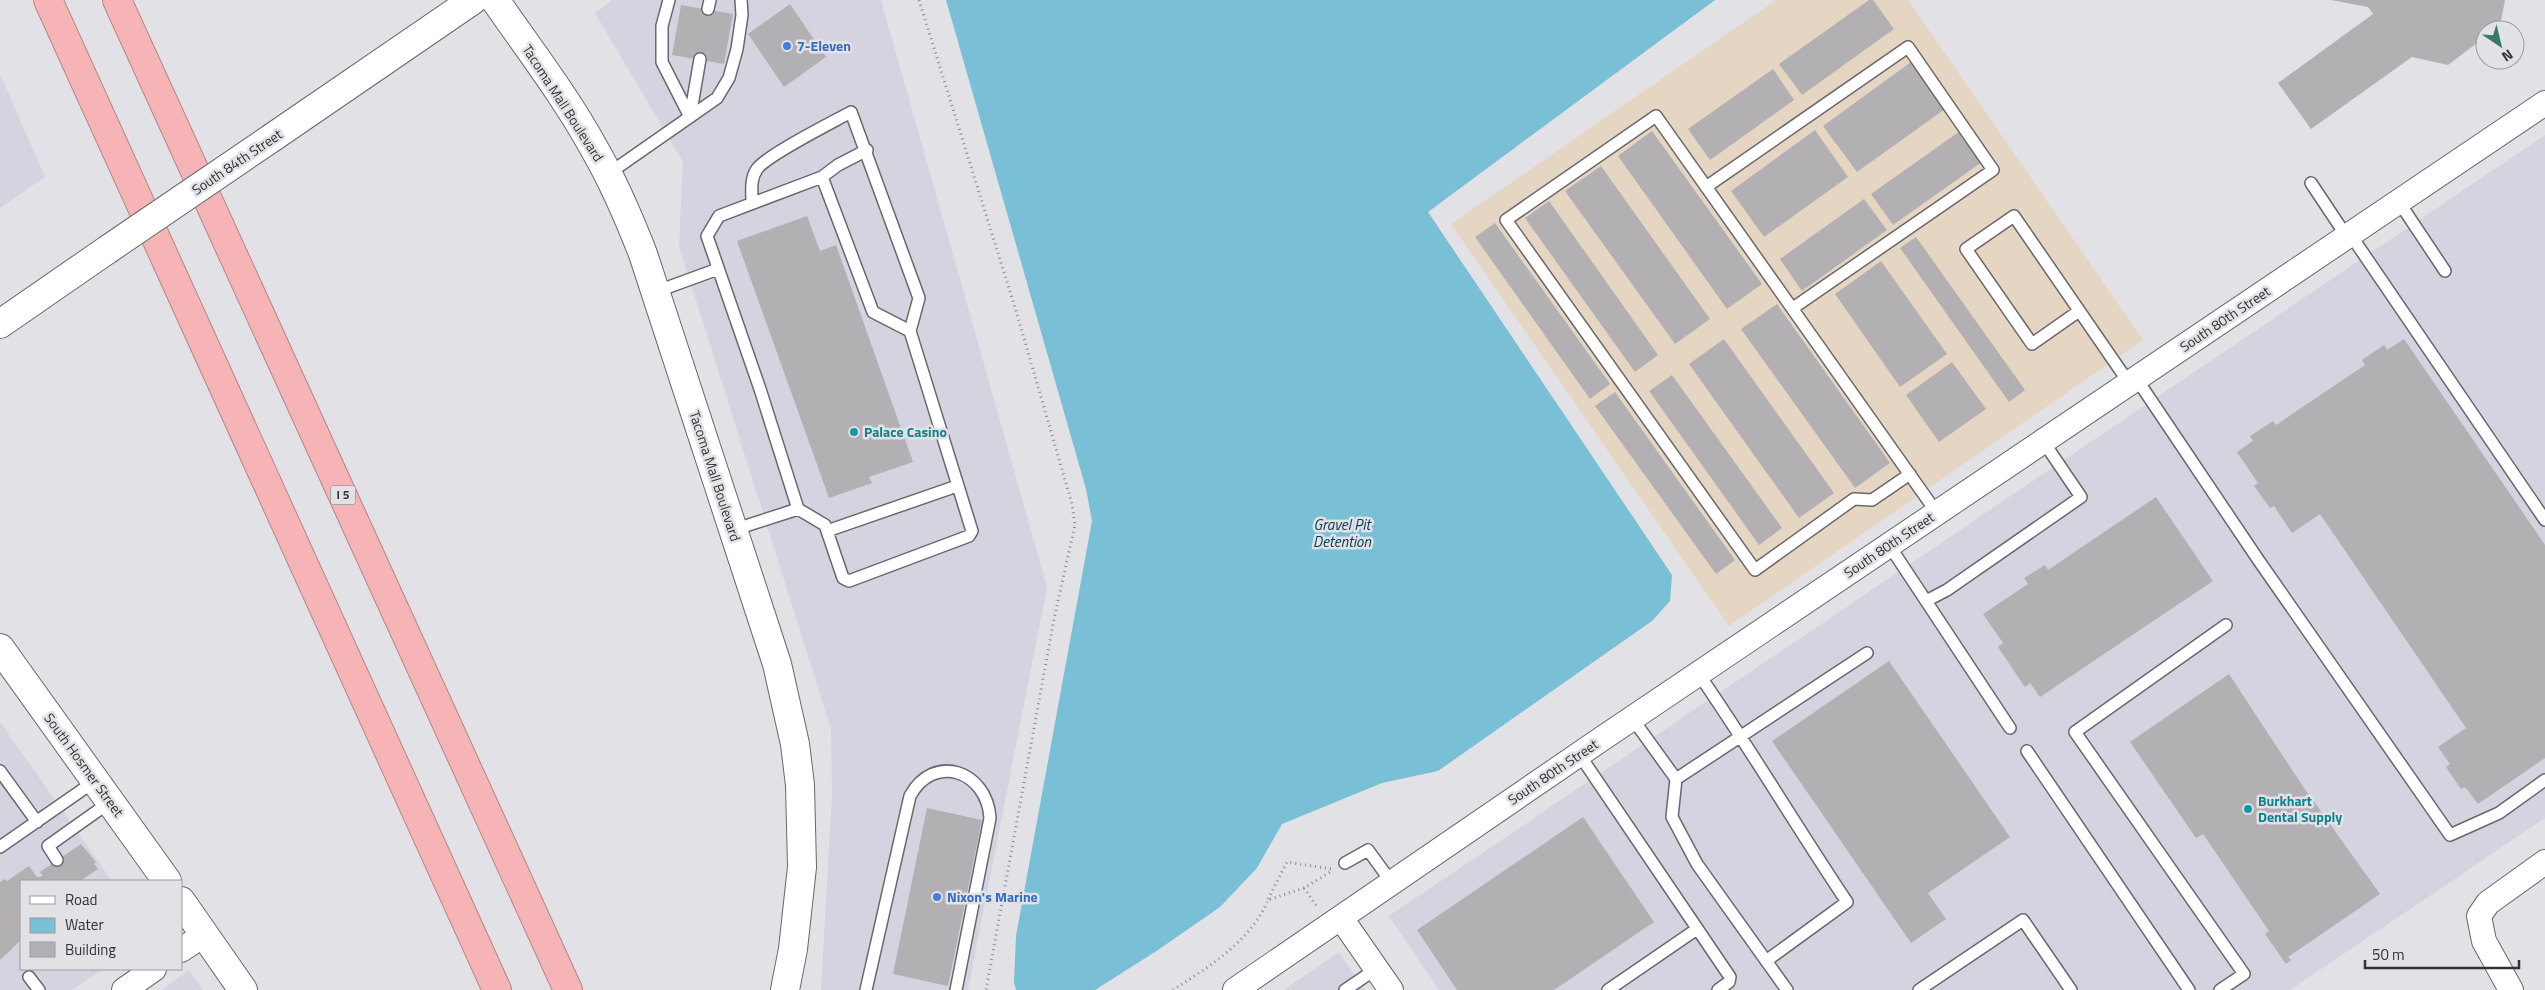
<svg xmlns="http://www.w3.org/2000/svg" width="2545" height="990" viewBox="0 0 2545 990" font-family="'Titillium Web',sans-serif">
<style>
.built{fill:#d5d3df}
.industrial{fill:#e5d5c3}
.water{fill:#79bfd6}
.building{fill:#b3b0b3}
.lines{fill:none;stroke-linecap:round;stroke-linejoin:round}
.service-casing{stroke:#68686c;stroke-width:14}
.minor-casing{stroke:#68686c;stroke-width:26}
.secondary-casing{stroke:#68686c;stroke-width:30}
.motorway-casing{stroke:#b28688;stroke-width:30}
.path{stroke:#8c8b8e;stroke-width:3;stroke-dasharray:1 4;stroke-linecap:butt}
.service{stroke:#fff;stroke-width:11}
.minor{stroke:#fff;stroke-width:24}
.secondary{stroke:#fff;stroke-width:28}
.motorway{stroke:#f7b4b6;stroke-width:28}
.secondary-bridge-casing{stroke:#68686c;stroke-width:30;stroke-linecap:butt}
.secondary-bridge{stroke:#fff;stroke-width:28}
.shop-dot{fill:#3f7fe0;stroke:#e2e1e5;stroke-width:2}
.culture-dot{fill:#0f9aa8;stroke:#e2e1e5;stroke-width:2}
.labels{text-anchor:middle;stroke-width:5;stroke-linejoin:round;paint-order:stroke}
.shield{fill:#e2e1e5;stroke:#686669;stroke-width:1}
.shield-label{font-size:12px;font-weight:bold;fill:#333234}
.shop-label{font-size:14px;font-weight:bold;fill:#366cbe;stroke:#e2e1e5;text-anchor:start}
.street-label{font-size:14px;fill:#333234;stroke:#e2e1e5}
.culture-label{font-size:14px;font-weight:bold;fill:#0d838f;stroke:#e2e1e5;text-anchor:start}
.water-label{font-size:15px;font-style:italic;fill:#004151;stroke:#e2e1e5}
</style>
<rect width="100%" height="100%" fill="#e2e1e5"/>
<path class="built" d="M612 0H881L1047 587 968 990H821L832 794 831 729 679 246 683 162 595 13Z
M0 74 45 177 0 208Z
M2545 135V818L2290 990H1439L1389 916Z
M0 722 112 881H21V969H103L72 990H0Z
M1339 952 1365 990H1284Z
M189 970 203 990H161Z"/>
<path class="industrial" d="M1776 0H1908L2143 340 1729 626 1451 224Z"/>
<path class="water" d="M946 0H1715L1428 212 1672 575 1670 601 1652 621 1438 771 1382 783 1282 824 1257 868 1220 907 1158 950 1095 990H1016L1014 983 1016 936 1092 521 1086 489Z"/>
<path class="building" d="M1869 0H1873L1894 29 1802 95 1779 64Z
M2331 0H2505L2500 26 2495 30H2485V37L2448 65 2412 57 2311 129 2278 83 2373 14 2368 7Z
M790 4 826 57 784 87 748 34Z
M681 5 733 14 724 64 672 55Z
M1911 62 1945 109 1857 172 1823 126Z
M1773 69 1794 100 1710 160 1688 129Z
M1815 130 1848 177 1764 237 1731 191Z
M1652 131 1762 284 1727 309 1618 156Z
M1960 131 1982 162 1893 225 1871 194Z
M1601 166 1710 319 1675 344 1565 191Z
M1864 199 1887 230 1802 291 1780 259Z
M1549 201 1658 355 1635 372 1525 218Z
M807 216 820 251 836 245 913 462 869 477 872 483 829 498 737 241Z
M1495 223 1610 384 1590 399 1475 237Z
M1916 237 2025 390 2009 402 1900 248Z
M1881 261 1947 354 1900 387 1835 294Z
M1777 304 1890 463 1855 488 1741 329Z
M1724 339 1834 493 1799 518 1689 364Z
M2404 339 2545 545V758L2478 804 2465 787 2461 789 2446 767 2450 764 2438 747 2466 728 2320 514 2292 533 2274 506 2270 508 2254 486 2258 483 2237 452 2253 441 2250 436 2273 421 2276 425 2365 365 2362 360 2384 345 2387 350Z
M1952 362 1986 409 1939 442 1906 395Z
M1672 375 1782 528 1759 545 1649 391Z
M1615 392 1735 560 1716 574 1595 406Z
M2156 497 2213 581 2040 697 2030 683 2025 687 1998 647 2003 643 1983 614 2028 584 2024 578 2045 565 2048 570Z
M1889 661 2010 837 1928 893 1946 919 1911 943 1772 741Z
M2229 674 2302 785 2380 894 2288 957 2291 960 2286 964 2265 934 2269 931 2203 834 2196 838 2130 742Z
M927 808 982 820 948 986 893 974Z
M1583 817 1654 922 1554 990H1457L1417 930Z
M81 844 96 862 94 864 98 869 80 881H21V940L0 960V882L5 879 7 881 29 866 37 877 43 876 40 872Z"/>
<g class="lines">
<defs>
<path id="service" d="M669 0 662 26V62L690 117
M708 9 710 0
M690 117 700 59
M608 174 717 98 729 78 737 49 742 15 741 0
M822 177 873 312 910 331
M2311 183 2347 237
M1706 187 1908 47 1993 170 1793 308
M2399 202 2445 271
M752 203C752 191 750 179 757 169 767 155 833 122 851 112L919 298 910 331 972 531 969 536 849 581 843 578 825 525 798 509 760 389 707 236 719 216 822 177 838 165 867 150
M2350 234 2545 520
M655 292 718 269
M2079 311 2032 344 1966 249 2014 216 2129 383
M2136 378 2257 558 2450 835 2499 813 2545 780
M1910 474 1872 500 1854 499 1755 570 1506 220 1656 116 1937 513
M733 530 798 509
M827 531 957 486
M1889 545 2010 728
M1926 601 1947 590 2081 497 2043 441
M1698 673C1750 748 1796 826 1847 902L1766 961
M1632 718 1676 779 1672 817 1697 864 1787 990
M2027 751 2189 990
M1579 754 1730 977 1729 982 1718 990
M0 771 37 822
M1676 779 1867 653
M0 847 95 781
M57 860 48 846 110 802
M1345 863 1368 850 1392 883
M29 977 39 990
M866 990 910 796C934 752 987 771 990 818L956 990
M1345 990 1376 969
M1608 990 1697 929
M1919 990 2023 920 2071 990
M2220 990 2244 974 2075 732 2226 625"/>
<path id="minor" d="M1341 918 1391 990
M181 950 205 934
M124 990 154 969
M1235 990 1600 740 2545 103
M2511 990 2484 941 2479 916 2488 903 2545 862"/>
<path id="secondary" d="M495 0C529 49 566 97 595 150 614 183 629 218 643 254L777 664 795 744 800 785 802 867 793 949 785 990
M273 137 473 0
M0 324 107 250
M0 648 167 881
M181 901 243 990"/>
<path id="motorway" d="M48 0 497 990
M117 0 568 990"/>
</defs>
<use href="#service" class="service-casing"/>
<use href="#minor" class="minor-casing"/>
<use href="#secondary" class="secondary-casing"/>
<use href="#motorway" class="motorway-casing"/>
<path class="path" d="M919 0 1017 314 1072 504 1075 525 1054 619 986 990
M1304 888 1318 908
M1268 899 1287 862 1331 869
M1173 990C1210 966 1251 941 1268 900L1304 888 1332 871"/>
<use href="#service" class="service"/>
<use href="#minor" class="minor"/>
<use href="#secondary" class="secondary"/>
<use href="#motorway" class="motorway"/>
<defs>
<path id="secondary-bridge" d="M107 250 273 137"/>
</defs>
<use href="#secondary-bridge" class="secondary-bridge-casing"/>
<use href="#secondary-bridge" class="secondary-bridge"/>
</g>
<g class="shop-dot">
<circle cx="787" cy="46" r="5"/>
<circle cx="937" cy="897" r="5"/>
</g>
<g class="culture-dot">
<circle cx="854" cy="432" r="5"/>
<circle cx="2248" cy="809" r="5"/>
</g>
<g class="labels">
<rect class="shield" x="330.5" y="485.5" width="25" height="19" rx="4"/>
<g class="shield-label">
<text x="343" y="499">I 5</text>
</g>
<g class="shop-label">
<text x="797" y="51">7-Eleven</text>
<text x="947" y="902">Nixon's Marine</text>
</g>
<g class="street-label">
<text transform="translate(563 103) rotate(57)" y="5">Tacoma Mall Boulevard</text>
<text transform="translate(237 162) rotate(-34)" y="5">South 84th Street</text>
<text transform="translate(2225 319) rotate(-34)" y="5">South 80th Street</text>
<text transform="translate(715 476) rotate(72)" y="5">Tacoma Mall Boulevard</text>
<text transform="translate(1889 545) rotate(-34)" y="5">South 80th Street</text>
<text transform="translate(84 765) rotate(54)" y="5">South Hosmer Street</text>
<text transform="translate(1553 772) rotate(-34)" y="5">South 80th Street</text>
</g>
<g class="culture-label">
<text x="864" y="437">Palace Casino</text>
<text x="2258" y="806">Burkhart<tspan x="2258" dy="16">Dental Supply</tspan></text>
</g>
<g class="water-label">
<text x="1342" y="530">Gravel Pit<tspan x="1342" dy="17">Detention</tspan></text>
</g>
</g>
<rect x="20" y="880" width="162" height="90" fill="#e2e1e5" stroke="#9c9b9e"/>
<rect x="30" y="896" width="25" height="8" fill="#ffffff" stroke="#9c9b9e"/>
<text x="65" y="905" font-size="15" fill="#333234">Road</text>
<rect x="30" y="918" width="25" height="15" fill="#79bfd6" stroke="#9c9b9e"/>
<text x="65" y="930" font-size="15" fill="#333234">Water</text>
<rect x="30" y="942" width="25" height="15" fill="#b3b0b3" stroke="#9c9b9e"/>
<text x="65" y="955" font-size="15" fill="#333234">Building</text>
<g transform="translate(2500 45) rotate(145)"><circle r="24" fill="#e2e1e5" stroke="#9c9b9e"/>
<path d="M0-4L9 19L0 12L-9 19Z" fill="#36796a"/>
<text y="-8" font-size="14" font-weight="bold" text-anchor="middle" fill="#333234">N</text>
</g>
<path d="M2365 960v8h154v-8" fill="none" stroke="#333234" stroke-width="2.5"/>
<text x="2372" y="960" font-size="15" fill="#333234" stroke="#e2e1e5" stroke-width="4" paint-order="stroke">50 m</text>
</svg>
